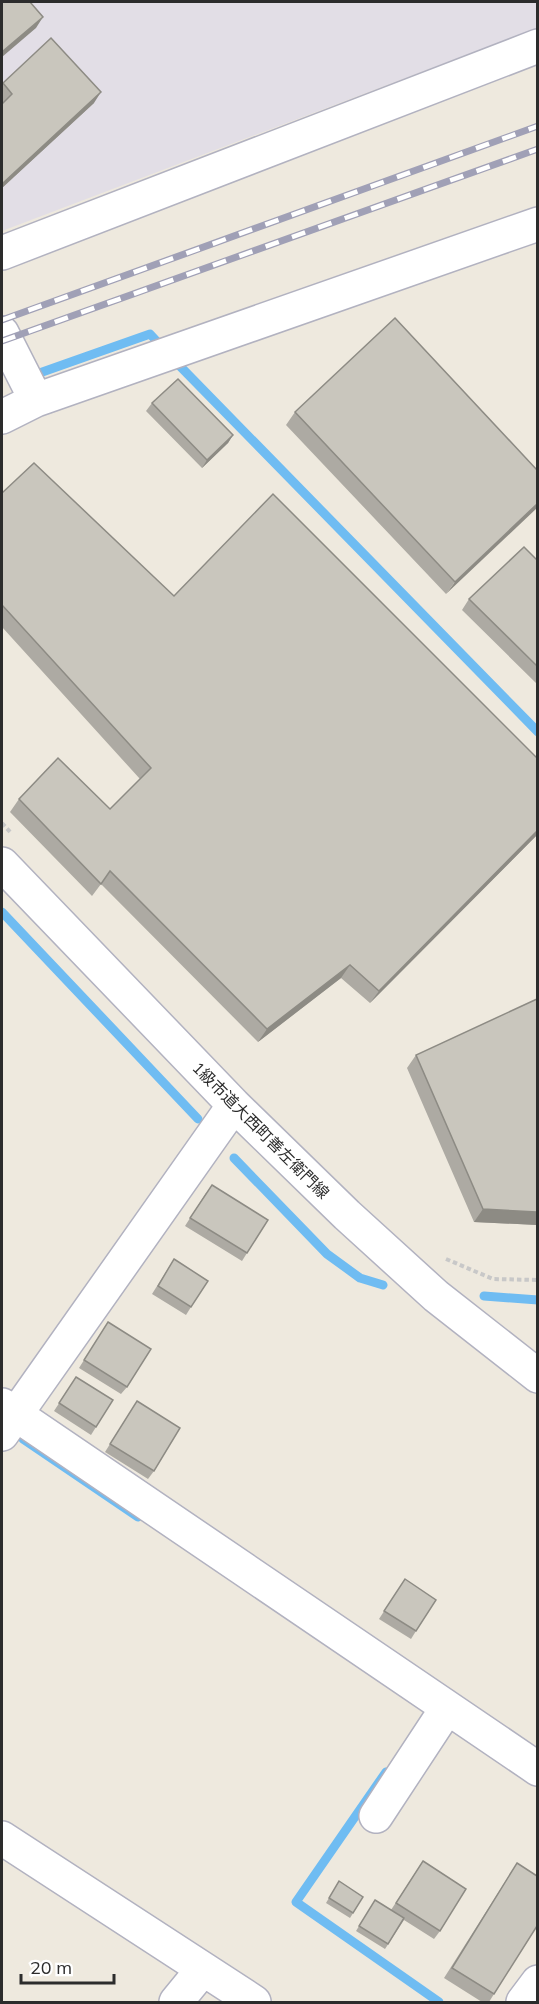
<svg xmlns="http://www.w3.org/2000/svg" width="539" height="2004" viewBox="0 0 539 2004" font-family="Mulish,'Noto Sans JP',sans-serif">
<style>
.industrial{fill:#e2dee6}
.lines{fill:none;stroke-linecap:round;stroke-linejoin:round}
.stream{stroke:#6fbcf2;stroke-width:9}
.minor-casing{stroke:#b2b2c0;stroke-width:36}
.path{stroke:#c8c8c8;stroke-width:4;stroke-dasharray:4.5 3;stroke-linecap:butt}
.minor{stroke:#fff;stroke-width:33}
.rail-casing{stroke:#a0a0b6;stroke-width:7}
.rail{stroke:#fff;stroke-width:4.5;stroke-dasharray:14;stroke-linecap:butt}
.wall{fill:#adaaa3}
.shaded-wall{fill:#8d8b84}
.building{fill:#c9c6bd;stroke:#8d8b84;stroke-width:1.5}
.labels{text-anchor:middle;stroke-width:4.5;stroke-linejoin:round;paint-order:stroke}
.street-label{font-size:16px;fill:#2c2c2c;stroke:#fff}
</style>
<rect width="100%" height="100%" fill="#eee9de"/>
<path class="industrial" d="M2 2H537V28L2 231Z"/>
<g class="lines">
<path class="stream" d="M172 358 538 732
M31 376 150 334 163 348
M2 912 198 1119
M234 1158 327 1254 360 1278 383 1285
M484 1296 538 1300
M23 1439 138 1517
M386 1772 296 1902 439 2002"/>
<defs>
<path id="minor" d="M2 253 538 46
M2 333 36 400
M2 417 36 400 538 224
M2 864 234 1105 347 1215 436 1296 538 1376
M2 1405 538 1769
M2 1434 234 1105
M376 1816 447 1708
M2 1838 254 2002
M176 2002 203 1969
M523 2002 538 1982"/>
</defs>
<use href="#minor" class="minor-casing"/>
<path class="path" d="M2 823 11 833
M446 1259 493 1279 538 1280"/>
<use href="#minor" class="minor"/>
<defs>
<path id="rail" d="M2 320 538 126
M2 341 538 149"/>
</defs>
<use href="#rail" class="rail-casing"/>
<use href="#rail" class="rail"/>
</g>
<path class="wall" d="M3 83 94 103 2 188V104L3 103 2 101V85Z
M152 403 233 435 228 443 202 468 146 411Z
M295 412 537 470 446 594 286 425Z
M2 493 174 596 537 758V835L370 1003 341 978 258 1042 101 884 92 896 10 812 19 799 110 809 140 779 2 627Z
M537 560V684L462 610 469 599Z
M416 1055 537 1225 474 1222 407 1068Z
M206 1193 247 1253 242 1261 185 1226Z
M169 1267 191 1307 186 1315 152 1294Z
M103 1330 127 1387 121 1394 79 1368Z
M71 1385 96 1427 91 1435 54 1411Z
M137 1401 154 1471 148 1479 105 1452Z
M405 1579 416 1631 411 1639 379 1619Z
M423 1861 440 1931 434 1939 404 1920 385 1949 356 1931 375 1900 391 1910Z
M517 1863 494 1994 489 2002H482L444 1978Z
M339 1881 363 1897 350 1918 326 1903Z"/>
<path class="shaded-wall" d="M43 17 36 28 2 57V54L3 51Z
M101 92 94 103 2 188 3 183Z
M233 435 228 443 202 468 207 460Z
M537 504V508L446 594 455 582Z
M537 831V835L370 1003 379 991Z
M350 965 341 978 258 1042 267 1029Z
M483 1209 537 1212V1225L474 1222Z"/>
<path class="building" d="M2 2H30L43 17 3 51 2 50Z
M51 38 101 92 3 183 2 182V104L12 94 3 83Z
M395 318 537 470V504L455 582 295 412Z
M178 379 233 435 207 460 152 403Z
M34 463 174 596 273 494 537 758V831L379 991 350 965 267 1029 110 871 101 884 19 799 58 758 110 809 151 768 2 605V493Z
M524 547 537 560V666L469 599Z
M537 999V1212L483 1209 416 1055Z
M212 1185 268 1220 247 1253 190 1218Z
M174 1259 208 1281 191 1307 158 1286Z
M108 1322 151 1349 127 1387 84 1360Z
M76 1377 113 1400 96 1427 59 1403Z
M137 1401 180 1428 154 1471 110 1444Z
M405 1579 436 1600 416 1631 384 1611Z
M423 1861 466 1889 440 1931 396 1903Z
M517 1863 537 1876V1926L494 1994 452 1968Z
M339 1881 363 1897 353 1913 329 1898Z
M375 1900 404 1918 388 1944 359 1926Z"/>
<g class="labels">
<g class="street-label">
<text transform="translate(261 1130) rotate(45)" y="6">1級市道大西町善左衛門線</text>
</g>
</g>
<rect width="539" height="2004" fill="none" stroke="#2c2c2c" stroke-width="6"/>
<path d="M21 1974v9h93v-9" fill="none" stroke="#2c2c2c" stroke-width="3"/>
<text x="30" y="1974" font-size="18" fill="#2c2c2c" stroke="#ffffff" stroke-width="4.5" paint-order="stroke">20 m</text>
</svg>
